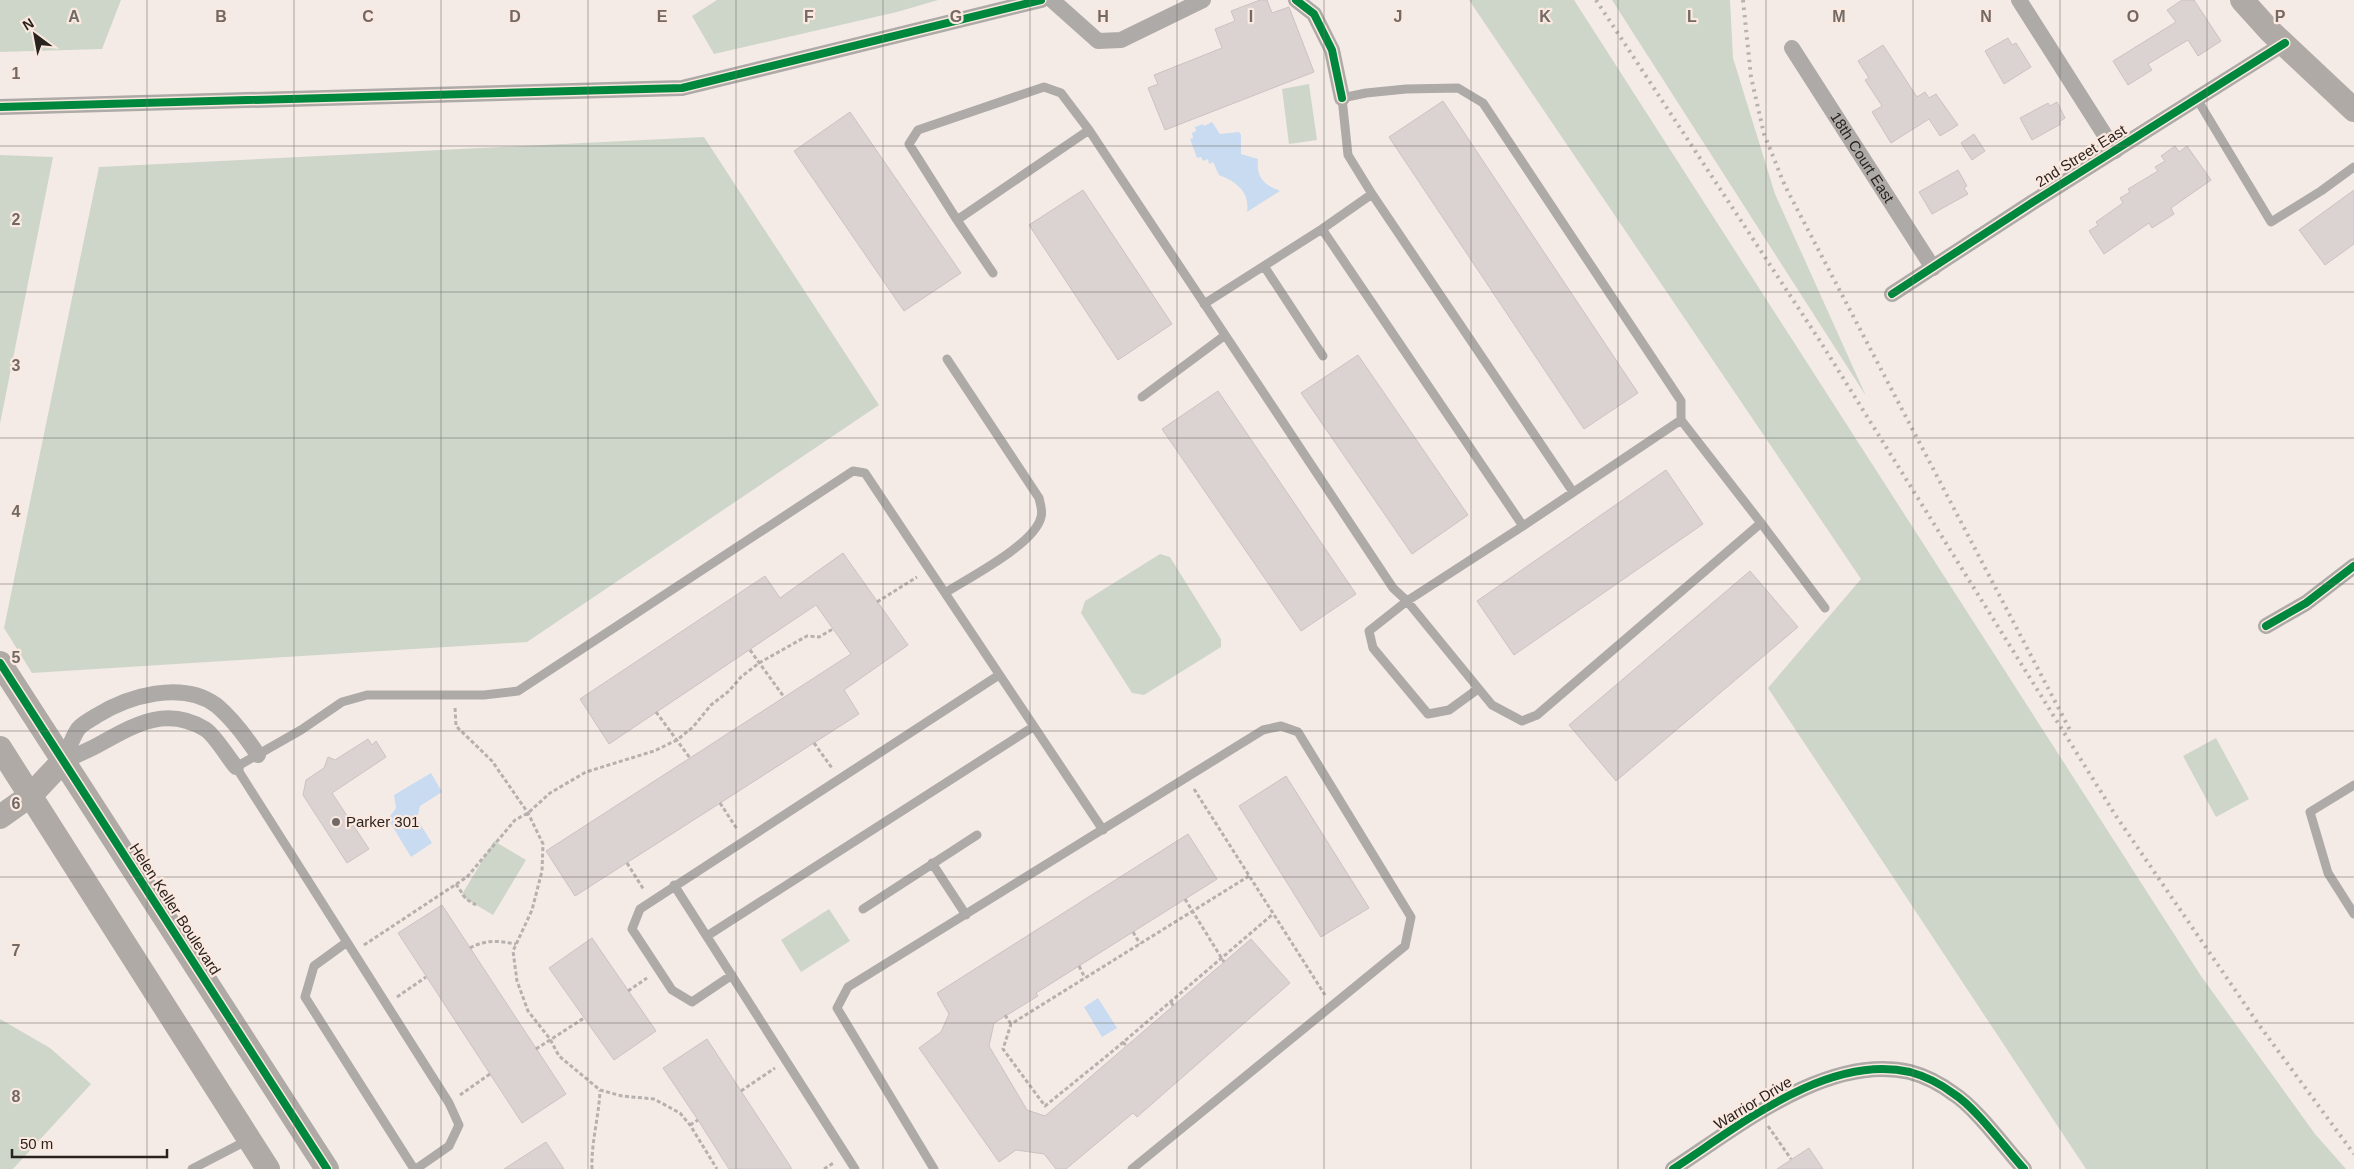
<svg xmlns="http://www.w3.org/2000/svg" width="2354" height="1169" viewBox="0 0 2354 1169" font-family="Arial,sans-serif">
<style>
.green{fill:#cdd6c9}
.water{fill:#c8dbf0}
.building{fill:#dbd2d2;stroke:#cbc2c2}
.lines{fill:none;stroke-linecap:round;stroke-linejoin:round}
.path{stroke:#b6b0af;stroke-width:3;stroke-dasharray:4 2.5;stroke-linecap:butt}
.lane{stroke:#aeaaa8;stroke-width:9}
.street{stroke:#aeaaa8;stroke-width:16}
.secondary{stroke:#afaaa6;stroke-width:24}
.rail{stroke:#b8b2af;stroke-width:4;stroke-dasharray:2.5 5;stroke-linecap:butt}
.cycleway-casing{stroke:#fbe9e0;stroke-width:11}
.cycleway{stroke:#00873e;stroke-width:8}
.grid{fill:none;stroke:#706965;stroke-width:1;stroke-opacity:0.55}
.poi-dot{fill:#706965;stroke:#fbe9e0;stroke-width:2}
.labels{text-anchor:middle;stroke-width:4.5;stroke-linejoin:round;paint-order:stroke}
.street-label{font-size:15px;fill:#29231f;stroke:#fbe9e0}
.poi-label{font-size:15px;fill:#29231f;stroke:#fbe9e0;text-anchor:start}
.grid-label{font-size:16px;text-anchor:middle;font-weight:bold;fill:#706965;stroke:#fbe9e0;stroke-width:4.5;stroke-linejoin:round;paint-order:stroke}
</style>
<rect width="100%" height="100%" fill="#f5ebe6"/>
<path class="green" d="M0 0H121L102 49 0 52Z
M717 0H938L897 12 714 54 692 16Z
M1469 0H1574L2201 976 2315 1134 2346 1169H2086L1768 688 1861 579Z
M1612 0H1730L1733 58 1775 194 1866 396Z
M1309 84 1317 140 1289 144 1282 89Z
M704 137 879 405 527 642 32 673 4 628 99 167Z
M0 155 53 157 0 424Z
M1160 554 1170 557 1221 639V647L1144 695 1132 693 1081 613 1085 601Z
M2216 738 2249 799 2216 817 2183 756Z
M494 841 526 860 493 915 461 896Z
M829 909 850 941 801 972 781 940Z
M0 1019 50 1048 91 1084 13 1169H0Z"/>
<path class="water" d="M1212 122 1220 134 1239 132 1241 135V154L1258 159C1256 177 1264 185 1280 191L1247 212C1250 192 1237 182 1219 175L1213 162 1209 164 1208 159 1203 161 1201 157 1197 158 1190 139 1193 138 1192 133 1196 131 1195 127 1203 124 1204 126Z
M431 773 442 792 420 806 417 819 432 843 411 857 388 819 396 808 394 795Z
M1098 998 1117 1028 1102 1037 1084 1007Z"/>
<path class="building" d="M1260 0H1267L1272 13 1289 7 1314 72 1165 130 1148 88 1158 84 1154 75 1222 48 1215 29 1235 21 1231 11Z
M2182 0H2194L2221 41 2198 56 2188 40 2148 64 2152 70 2128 85 2113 61 2176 22 2167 10Z
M2008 38 2012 45 2016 43 2031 67 2004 84 1985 51Z
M1883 45 1917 97 1925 92 1929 98 1936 94 1958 125 1940 136 1929 119 1891 143 1872 112 1882 106 1865 80 1869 78 1858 61Z
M1443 101 1638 393 1584 429 1389 137Z
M2057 102 2065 118 2059 122 2061 124 2032 140 2020 118 2048 103 2050 106Z
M850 112 961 273 904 311 794 151Z
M1974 134 1985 151 1972 160 1961 143Z
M2175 146 2179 152 2187 146 2211 180 2171 208 2174 214 2152 228 2149 223 2104 254 2089 231 2098 225 2096 222 2123 203 2120 198 2130 192 2128 189 2158 171 2155 167 2165 161 2161 156Z
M1958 170 1967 186 1964 188 1968 194 1932 214 1919 192Z
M1083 190 1172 324 1118 360 1029 225Z
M2354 190V244L2325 265 2299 230Z
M1358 355 1468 515 1412 554 1301 393Z
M1218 391 1356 594 1301 631 1162 429Z
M1666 470 1703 524 1514 655 1477 601Z
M843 553 908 645 844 690 859 714 575 896 546 851 851 654 816 605 609 744 580 699 765 576 780 598Z
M1750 571 1798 627 1616 781 1569 725Z
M368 739 372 745 376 741 386 757 332 793 369 849 347 863 303 795 306 780 324 768 328 757 335 760Z
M1286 776 1369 908 1321 937 1239 806Z
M1188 834 1217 879 1036 993 1038 996 994 1023 989 1046 1027 1110 1045 1116 1251 939 1290 983 1137 1117 1133 1113 1066 1169H1056L1044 1154 1016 1150 999 1162 919 1048 941 1032 949 1014 937 993Z
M442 905 566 1094 522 1123 398 933Z
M592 938 656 1031 614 1060 549 968Z
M707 1039 792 1169H729L698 1120 663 1068Z
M546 1142 564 1169H504Z
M1809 1148 1823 1169H1777Z"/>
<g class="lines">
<path class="path" d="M877 602 917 577
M750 650 784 697
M455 708 456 726 492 761 528 813 543 844 542 871 532 910 513 951 517 981 528 1011 550 1039 559 1056 600 1090 622 1096 654 1099 680 1113 690 1125 717 1169
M656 712 690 758
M814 743 832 768
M1194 789 1325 995
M720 803 737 829
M627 863 644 890
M1249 876 1011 1024 1003 1049 1045 1106 1114 1050 1273 914
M456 884 466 899 476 905
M1185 899 1224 962
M1133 932 1140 944
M364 945 467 877 515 820 528 813 550 793 586 772 654 751 677 740 693 727 711 705 729 691 741 677 759 663 807 636 819 637 833 629
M470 948C486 939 499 941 516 944
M1079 966 1085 978
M628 991 647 978
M397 997 426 977
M1171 1002 1174 1007
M1005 1015 1011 1024
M1123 1042 1127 1047
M536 1049 584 1018
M741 1091 775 1068
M460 1095 490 1074
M690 1125 698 1120
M1768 1126 1791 1159
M592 1169C591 1142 599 1117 600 1090
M824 1169 835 1162"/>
<path class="lane" d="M2197 99 2271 222 2321 191 2354 167
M1089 130 957 220 909 144 918 130 1044 87 1061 93 1089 130 1393 588 1407 601 1492 705 1522 721 1537 715 1761 523 1681 420V401L1483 103 1458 88 1406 89 1366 93 1342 98 1348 155 1372 194 1322 229 1204 304
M1372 194 1573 492
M957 220 993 273
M1322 229 1523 526
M1264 266 1323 356
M1142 397 1224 336
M1761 523 1825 608
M945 593C970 577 1035 544 1041 517 1043 511 1040 503 1039 498L947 359
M1478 689 1449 710 1428 714 1373 648 1369 631 1407 601 1523 526 1681 420
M2354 785 2310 812 2328 873 2354 914
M932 863 966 915
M674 885 855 1169
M863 909 977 835
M707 936 1033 727
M347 942 314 966 305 997 414 1169
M732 975 692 1002 672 990 632 929 640 909 999 675
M192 1169 248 1140
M416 1169 449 1146 459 1125 449 1103 236 767 301 730 342 702 367 695H484L518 691 853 471 865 473 1103 830
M934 1169 837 1008 848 987 1263 730 1281 726 1298 732 1411 917 1405 946 1132 1169"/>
<g class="street">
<path d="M1052 0 1098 41 1121 40 1203 0"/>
<path d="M1296 0 1314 14 1332 50 1342 98"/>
<path d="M2019 0 2115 151"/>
<path id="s1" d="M1792 48 1933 268"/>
<path d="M0 107 682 88 1041 0"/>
<path d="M1892 294 2033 202 2285 43"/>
<path d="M2266 626 2306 603 2354 566"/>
<path d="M63 761C68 751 72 738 78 729 82 724 90 720 96 716 128 696 182 680 216 705 233 719 246 737 258 755"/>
<path d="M63 761C75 756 87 751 98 745 133 726 165 705 205 729 215 735 228 758 236 767"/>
<path d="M1673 1169C1738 1127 1827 1053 1910 1072 1925 1076 1942 1085 1954 1094 1975 1107 2006 1149 2024 1169"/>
</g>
<path class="secondary" d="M2242 0 2270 31 2354 110
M0 663 327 1169
M0 748 268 1169
M0 817 31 795 63 761"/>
<path class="rail" d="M1596 0 1820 341 2116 816 2259 1025 2354 1154
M1743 0 1751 77 1764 134 1785 186 2071 732"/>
<defs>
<path id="cycleway" d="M1296 0 1314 14 1332 50 1342 98
M0 107 682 88 1041 0
M1892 294 2033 202 2285 43
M2266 626 2306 603 2354 566
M0 663 327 1169
M1673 1169C1738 1127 1827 1053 1910 1072 1925 1076 1942 1085 1954 1094 1975 1107 2006 1149 2024 1169"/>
</defs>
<use href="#cycleway" class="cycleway-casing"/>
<use href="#cycleway" class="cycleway"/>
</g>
<path class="grid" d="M147 0V1169M294 0V1169M441 0V1169M588 0V1169M736 0V1169M883 0V1169M1030 0V1169M1177 0V1169M1324 0V1169M1471 0V1169M1618 0V1169M1766 0V1169M1913 0V1169M2060 0V1169M2207 0V1169M0 146H2354M0 292H2354M0 438H2354M0 584H2354M0 731H2354M0 877H2354M0 1023H2354"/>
<circle class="poi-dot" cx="336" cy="822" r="5"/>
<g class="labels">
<g class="street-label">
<text transform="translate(2081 156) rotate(-32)" y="5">2nd Street East</text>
<text dy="5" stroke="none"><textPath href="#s1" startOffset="130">18th Court East</textPath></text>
<text transform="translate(175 909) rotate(57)" y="5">Helen Keller Boulevard</text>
<text transform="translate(1753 1103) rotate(-31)" y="5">Warrior Drive</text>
</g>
<g class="poi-label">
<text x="346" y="827">Parker 301</text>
</g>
</g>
<g class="grid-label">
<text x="74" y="22">A</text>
<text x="221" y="22">B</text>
<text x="368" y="22">C</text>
<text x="515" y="22">D</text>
<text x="662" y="22">E</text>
<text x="809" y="22">F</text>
<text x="956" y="22">G</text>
<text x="1103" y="22">H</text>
<text x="1251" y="22">I</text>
<text x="1398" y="22">J</text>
<text x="1545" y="22">K</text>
<text x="1692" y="22">L</text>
<text x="1839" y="22">M</text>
<text x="1986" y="22">N</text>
<text x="2133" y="22">O</text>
<text x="2280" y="22">P</text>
<text x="16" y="79">1</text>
<text x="16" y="225">2</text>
<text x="16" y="371">3</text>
<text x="16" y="517">4</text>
<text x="16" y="663">5</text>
<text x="16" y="809">6</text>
<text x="16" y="956">7</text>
<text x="16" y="1102">8</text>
</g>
<g transform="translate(35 35) rotate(328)" stroke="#fbe9e0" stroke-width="4" paint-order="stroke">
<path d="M0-4L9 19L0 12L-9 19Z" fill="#29231f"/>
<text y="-8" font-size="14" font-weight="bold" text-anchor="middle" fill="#29231f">N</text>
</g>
<path d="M12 1149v8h155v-8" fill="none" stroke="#29231f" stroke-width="2.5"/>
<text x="20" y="1149" font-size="15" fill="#29231f" stroke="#fbe9e0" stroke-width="4" paint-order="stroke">50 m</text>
</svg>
